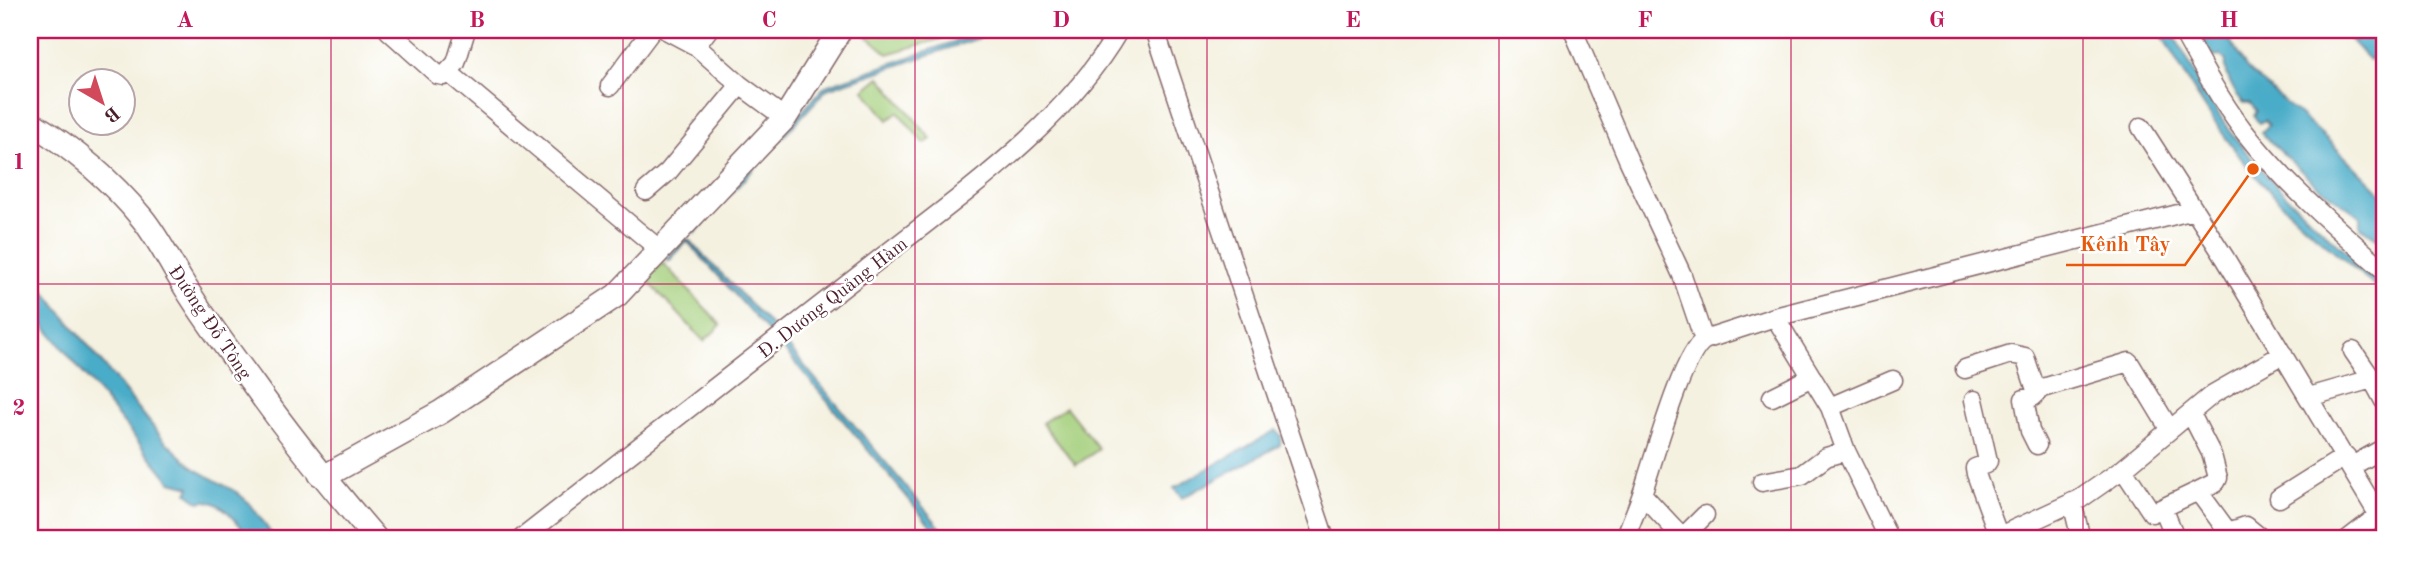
<svg xmlns="http://www.w3.org/2000/svg" width="2414" height="569" viewBox="0 0 2414 569" font-family="'Old Standard TT',serif">
<style>
.green{fill:#a4cf7c;stroke:#777754;stroke-width:2}
.water{fill:#48acc8;stroke:#49667a;stroke-width:2}
.lines{fill:none;stroke-linecap:round;stroke-linejoin:round}
.minor-casing{stroke:#86686a;stroke-width:21}
.major-casing{stroke:#86686a;stroke-width:26}
.minor{stroke:#fff;stroke-width:18}
.major{stroke:#fff;stroke-width:23}
.grid{fill:none;stroke:#c2185b;stroke-width:2;stroke-opacity:0.55}
.labels{text-anchor:middle;stroke-width:5;stroke-linejoin:round;paint-order:stroke}
.street-label{font-size:19px;fill:#4a1f2b;stroke:#fff}
.leader{fill:none;stroke:#e8590c;stroke-width:2.5}
.callout-dot{fill:#e8590c;stroke:#fff;stroke-width:2.5}
.callout-label{font-size:21px;text-anchor:middle;font-weight:bold;fill:#e8590c;stroke:#fff;stroke-width:5;stroke-linejoin:round;paint-order:stroke}
.neatline{fill:none;stroke:#c2185b;stroke-width:2.5}
.grid-label{font-size:23px;text-anchor:middle;font-weight:bold;fill:#c2185b}
</style>
<rect width="100%" height="100%" fill="#fff"/>
<filter id="ink" filterUnits="userSpaceOnUse"><feTurbulence type="fractalNoise" baseFrequency=".0143" numOctaves="2"/><feDisplacementMap in="SourceGraphic" scale="14" xChannelSelector="R" yChannelSelector="G"/><feConvolveMatrix kernelMatrix="1 2 1 2 8 2 1 2 1" color-interpolation-filters="sRGB"/></filter>
<filter id="wash" filterUnits="userSpaceOnUse"><feTurbulence type="fractalNoise" baseFrequency=".00686" numOctaves="4" result="noise"/><feDisplacementMap in="SourceGraphic" scale="28" xChannelSelector="R" yChannelSelector="G"/><feGaussianBlur stdDeviation="1.57" result="paint"/><feColorMatrix in="noise" values="0 0 0 0 0 0 0 0 0 0 0 0 0 0 0 0 0 1.4 0 .05"/><feComposite in="paint" operator="in"/></filter>
<g filter="url(#wash)">
<rect width="100%" height="100%" fill="#f4f1e0"/>
<path class="green" d="M860 30H967L969 31 888 54Z
M880 77 931 139 924 144 898 112 888 120 864 90Z
M663 263 721 325 704 341 646 279Z
M1066 407 1099 449 1076 465 1042 423Z"/>
<path class="water" d="M988 30H1003L827 89 695 233 692 231 825 86Z
M2159 30H2171C2189 62 2206 98 2228 128 2271 189 2328 235 2384 284V294C2339 254 2289 216 2250 169 2214 126 2186 79 2159 30Z
M2221 30H2224L2247 69 2327 139 2384 196V243L2360 227V216L2316 185 2261 133 2269 125 2265 120 2259 123 2254 116 2257 111 2250 103H2244C2235 94 2224 75 2226 61L2221 56 2214 57 2203 41Z
M2341 30H2384V46L2369 60Z
M686 239H688L777 332 772 336 687 241 669 261 666 259Z
M30 273 163 439 194 468 238 493 251 505 275 539H251C239 525 220 495 199 502L187 493 190 487 171 482 30 308Z
M786 344 950 539H942L782 347Z
M1276 430 1281 436 1280 445 1182 498 1174 488Z"/>
</g>
<g filter="url(#ink)">
<g class="lines">
<defs>
<path id="minor" d="M388 30 438 75 444 76 456 63 466 30
M666 30 696 46 740 85 785 118
M1155 30 1325 539
M1573 30 1628 159 1682 275 1704 340
M2182 30C2200 63 2220 100 2243 130 2283 182 2335 227 2384 270
M696 46 708 30
M448 72 660 250
M610 86 652 30
M2141 127 2225 258 2384 524
M646 191 668 172 740 85
M1775 317 1830 407 1846 451 1889 539
M2353 351 2372 379
M1965 369 2011 354 2025 357 2036 390 2129 362 2170 430
M2036 390 2037 393 2033 397 2024 399 2030 431 2037 445
M1772 397 1812 377
M2309 397 2372 379 2384 401
M1974 400 1988 461 1986 464 1975 468 1976 474 1999 537
M1830 407 1893 380
M2191 414 2212 455 2218 478 2216 482 2198 491
M2352 466 2384 448
M2123 469 2152 513 2198 491 2228 532 2246 526 2262 539
M1762 482 1802 475 1826 457 1846 451
M1642 494 1684 539
M2279 498 2346 456
M2072 502 2081 539
M2163 508 2176 539
M1682 538 1705 515
M521 539C637 449 752 359 867 269 954 200 1063 127 1119 30
M1625 539C1630 524 1637 509 1642 494 1653 463 1681 356 1704 340L1775 317 2194 210
M1993 539 2080 499 2123 469 2213 394 2283 354
M2348 539 2379 515"/>
<path id="major" d="M30 122C71 147 111 180 142 218 159 239 170 263 184 285 204 318 228 350 251 381 290 436 332 488 376 539
M320 474H329L441 412 617 295 785 118 840 30"/>
</defs>
<use href="#minor" class="minor-casing"/>
<use href="#major" class="major-casing"/>
<use href="#minor" class="minor"/>
<use href="#major" class="major"/>
</g>
</g>
<path class="grid" d="M331 30V539M623 30V539M915 30V539M1207 30V539M1499 30V539M1791 30V539M2083 30V539M30 284H2384"/>
<g class="labels">
<g class="street-label">
<text transform="translate(832 297) rotate(-38)" y="7">Đ. Dương Quảng Hàm</text>
<text transform="translate(211 322) rotate(56)" y="7">Đường Đỗ Tông</text>
</g>
</g>
<path class="leader" d="M2253 169L2185 265H2066"/>
<circle class="callout-dot" cx="2253" cy="169" r="7"/>
<g class="callout-label">
<text x="2125" y="251">Kênh Tây</text>
</g>
<rect width="2414" height="569" fill="none" stroke="#fff" stroke-width="77"/>
<g transform="translate(102 102) rotate(141)"><circle r="33" fill="#ffffff" stroke="#b7a5aa" stroke-width="2"/>
<path d="M0-5L12 26L0 18L-12 26Z" fill="#d1495b"/>
<text y="-10" font-size="19" font-weight="bold" text-anchor="middle" fill="#4a1f2b">B</text>
</g>
<rect x="38" y="38" width="2338" height="492" class="neatline"/>
<g class="grid-label">
<text x="185" y="27">A</text>
<text x="477" y="27">B</text>
<text x="769" y="27">C</text>
<text x="1061" y="27">D</text>
<text x="1353" y="27">E</text>
<text x="1645" y="27">F</text>
<text x="1937" y="27">G</text>
<text x="2229" y="27">H</text>
<text x="19" y="169">1</text>
<text x="19" y="415">2</text>
</g>
</svg>
